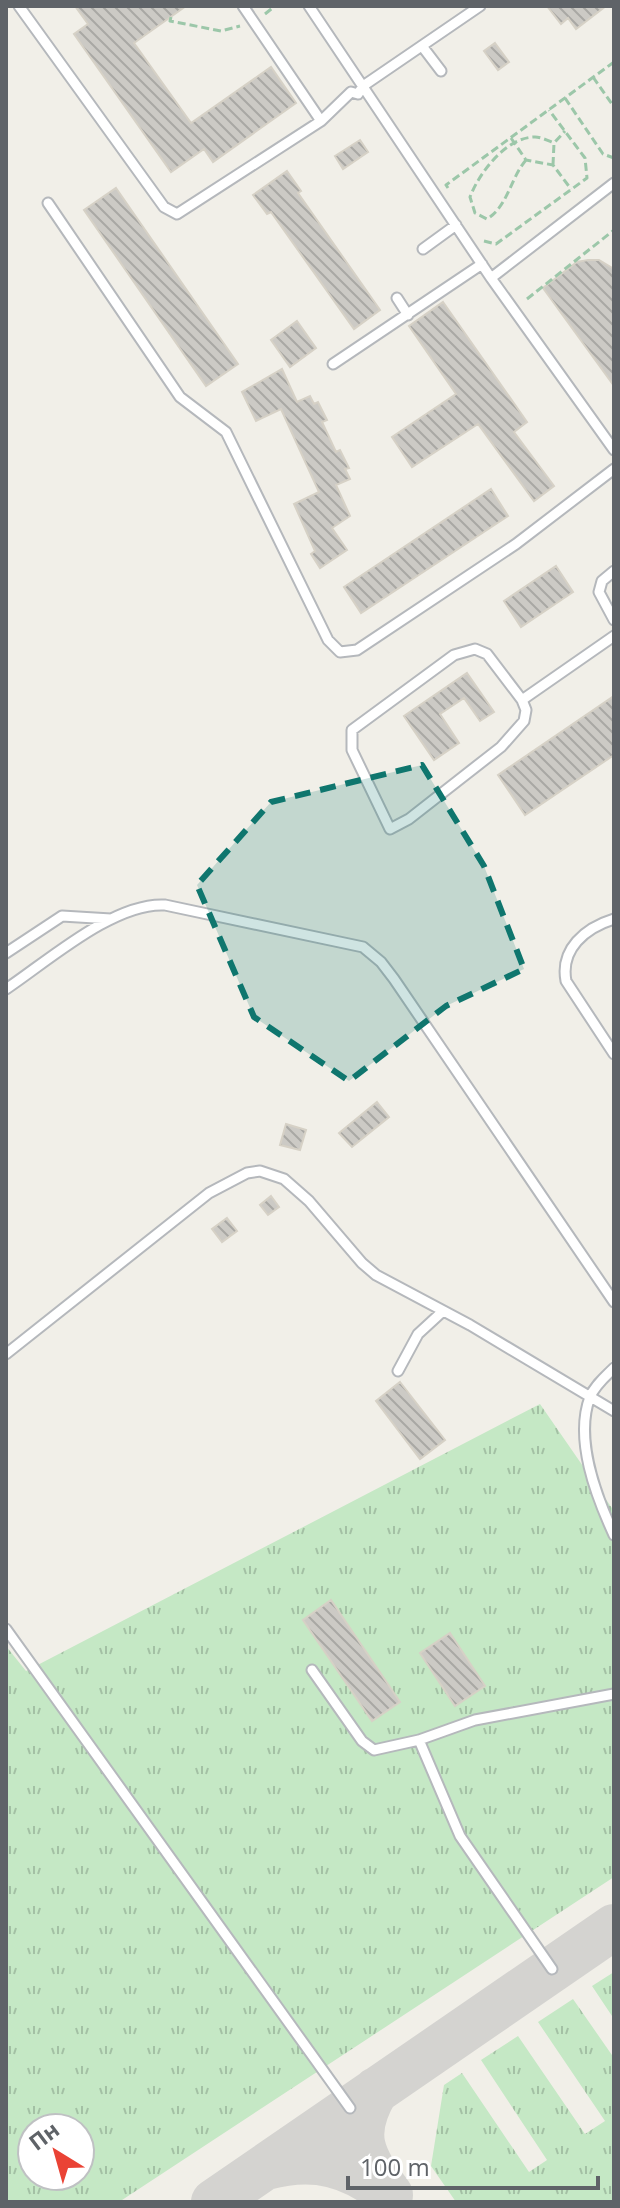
<svg xmlns="http://www.w3.org/2000/svg" width="620" height="2208" viewBox="0 0 620 2208" font-family="'Open Sans',sans-serif">
<style>
.grass{fill:url(#grass-tufts);fill-rule:evenodd}
.lines{fill:none;stroke-linecap:round;stroke-linejoin:round}
.taxiway{stroke:#d4d3d0;stroke-width:46}
.building{fill:url(#building-back-hatch);stroke:#d6d1c6;stroke-width:2}
.service-casing{stroke:#b5b8bc;stroke-width:13}
.path{stroke:#9cc7a9;stroke-width:3;stroke-dasharray:8 4;stroke-linecap:butt}
.service{stroke:#fff;stroke-width:9}
.marked{fill:#0f766e;fill-opacity:0.2;stroke:#0f766e;stroke-width:6;stroke-dasharray:16 10;stroke-linejoin:round}
</style>
<defs>
<pattern id="grass-tufts" width="24" height="20" patternUnits="userSpaceOnUse" patternTransform="scale(2)"><rect width="24" height="20" fill="#c5e8c5"/><path d="M3 7l-1-3M5 7V3M7 7l1-3M15 17l-1-3M17 17v-4M19 17l1-3" fill="none" stroke="#a3c0a4"/></pattern>
<pattern id="building-back-hatch" width="6" height="6" patternUnits="userSpaceOnUse" patternTransform="scale(2)"><rect width="6" height="6" fill="#cccac5"/><path d="M-1 5l2 2M0 0l6 6M5-1l2 2" fill="none" stroke="#a9a8a4"/></pattern>
</defs>
<rect width="100%" height="100%" fill="#f1efe8"/>
<path class="grass" d="M540 1404 614 1511V1877L119 2202H6V1646L26 1671ZM32 2128H80V2176H32Z
M614 1972V2019L592 1986Z
M573 1999 614 2058V2202H456L431 2166 444 2085 462 2073 529 2172 547 2160 481 2060 518 2036 585 2134 605 2121 538 2022Z"/>
<g class="lines">
<path class="taxiway" d="M266 2167C315 2154 351 2164 390 2195 362 2157 349 2135 376 2090
M214 2202 614 1927"/>
</g>
<path class="building" d="M75 6H186L134 43 191 123 271 67 296 103 213 162 204 149 171 172 74 34 88 24Z
M547 6H606L576 29 568 18 561 24Z
M495 43 509 62 498 70 484 51Z
M360 140 368 152 343 169 335 156Z
M287 171 301 191 298 193 380 310 354 329 271 212 267 214 253 195Z
M116 188 238 364 206 386 84 210Z
M588 260H599L614 269V386L543 288 577 262Z
M443 302 527 422 514 432 554 486 534 501 478 424 412 467 392 437 456 394 409 326Z
M297 321 316 348 290 367 271 340Z
M282 369 297 402 310 396 314 404 318 402 327 420 322 422 336 452 340 450 349 468 345 469 350 479 336 485 350 516 332 528 347 550 320 568 311 554 315 551 294 504 319 492 281 409 256 421 242 392Z
M491 489 508 516 361 613 344 587Z
M556 566 573 592 521 627 504 601Z
M467 673 494 712 480 721 464 698 440 714 459 743 434 760 404 716Z
M614 696V755L525 815 498 775Z
M377 1102 389 1117 352 1147 339 1133Z
M286 1124 306 1130 300 1150 280 1145Z
M271 1196 279 1207 268 1215 260 1205Z
M227 1218 237 1231 222 1242 212 1229Z
M400 1382 445 1440 420 1459 376 1401Z
M331 1600 400 1702 372 1721 303 1620Z
M450 1633 485 1686 455 1706 420 1653Z"/>
<g class="lines">
<defs>
<path id="service" d="M19 6 164 207 177 214 321 121 351 92 358 94 363 86 480 6
M243 6 321 121
M309 6 491 278 614 450
M422 46 441 71
M48 203 180 397 226 432 328 640 340 652 357 650 516 544 614 469
M423 249 456 225
M491 278 614 183
M397 298 408 315
M333 364 482 264
M614 571 602 581 599 592 614 620
M475 649 487 654 522 700 526 710 524 721 501 747 409 819 390 829 352 750V730L454 655Z
M522 700 614 636
M614 919C585 928 560 949 566 981L614 1054
M6 953 62 916 111 919
M6 989C48 961 114 902 165 905L363 947 381 962 394 979 614 1302
M6 1354 209 1193 247 1173 260 1171 284 1179 309 1201 362 1263 376 1275 470 1325 614 1411
M614 1368C606 1376 595 1385 590 1397 574 1439 596 1496 614 1535
M398 1371 418 1334 443 1311
M6 1629 350 2108
M312 1670 362 1741 374 1750 419 1740 475 1720 614 1694
M419 1740 460 1836 552 1969"/>
</defs>
<use href="#service" class="service-casing"/>
<path class="path" d="M265 14 275 6
M171 17 170 21 221 31 240 26
M593 77 614 107
M565 98 603 154 614 158
M511 138 526 160 553 165 571 189
M526 160C510 179 508 206 487 219L475 213 470 197C479 173 506 137 535 137 541 137 549 141 554 143
M553 165 554 143 565 131
M448 188 446 185 614 62
M484 241 496 244 587 178 585 158 549 110
M527 299 614 230"/>
<use href="#service" class="service"/>
</g>
<path class="marked" d="M422 765 484 866 524 969 446 1006 349 1081 254 1017 197 885 271 802Z"/>
<rect width="620" height="2208" fill="none" stroke="#5f6368" stroke-width="16"/>
<g transform="translate(56 2152) rotate(323)"><circle r="38" fill="#ffffff" stroke="#bfc1c3" stroke-width="2"/>
<path d="M0-6L14 30L0 20L-14 30Z" fill="#ea4335"/>
<text y="-12" font-size="22" font-weight="bold" text-anchor="middle" fill="#5f6368">Пн</text>
</g>
<path d="M348 2176v12h250v-12" fill="none" stroke="#5f6368" stroke-width="4"/>
<text x="360" y="2176" font-size="24" fill="#5f6368" stroke="#ffffff" stroke-width="6" paint-order="stroke">100 m</text>
</svg>
